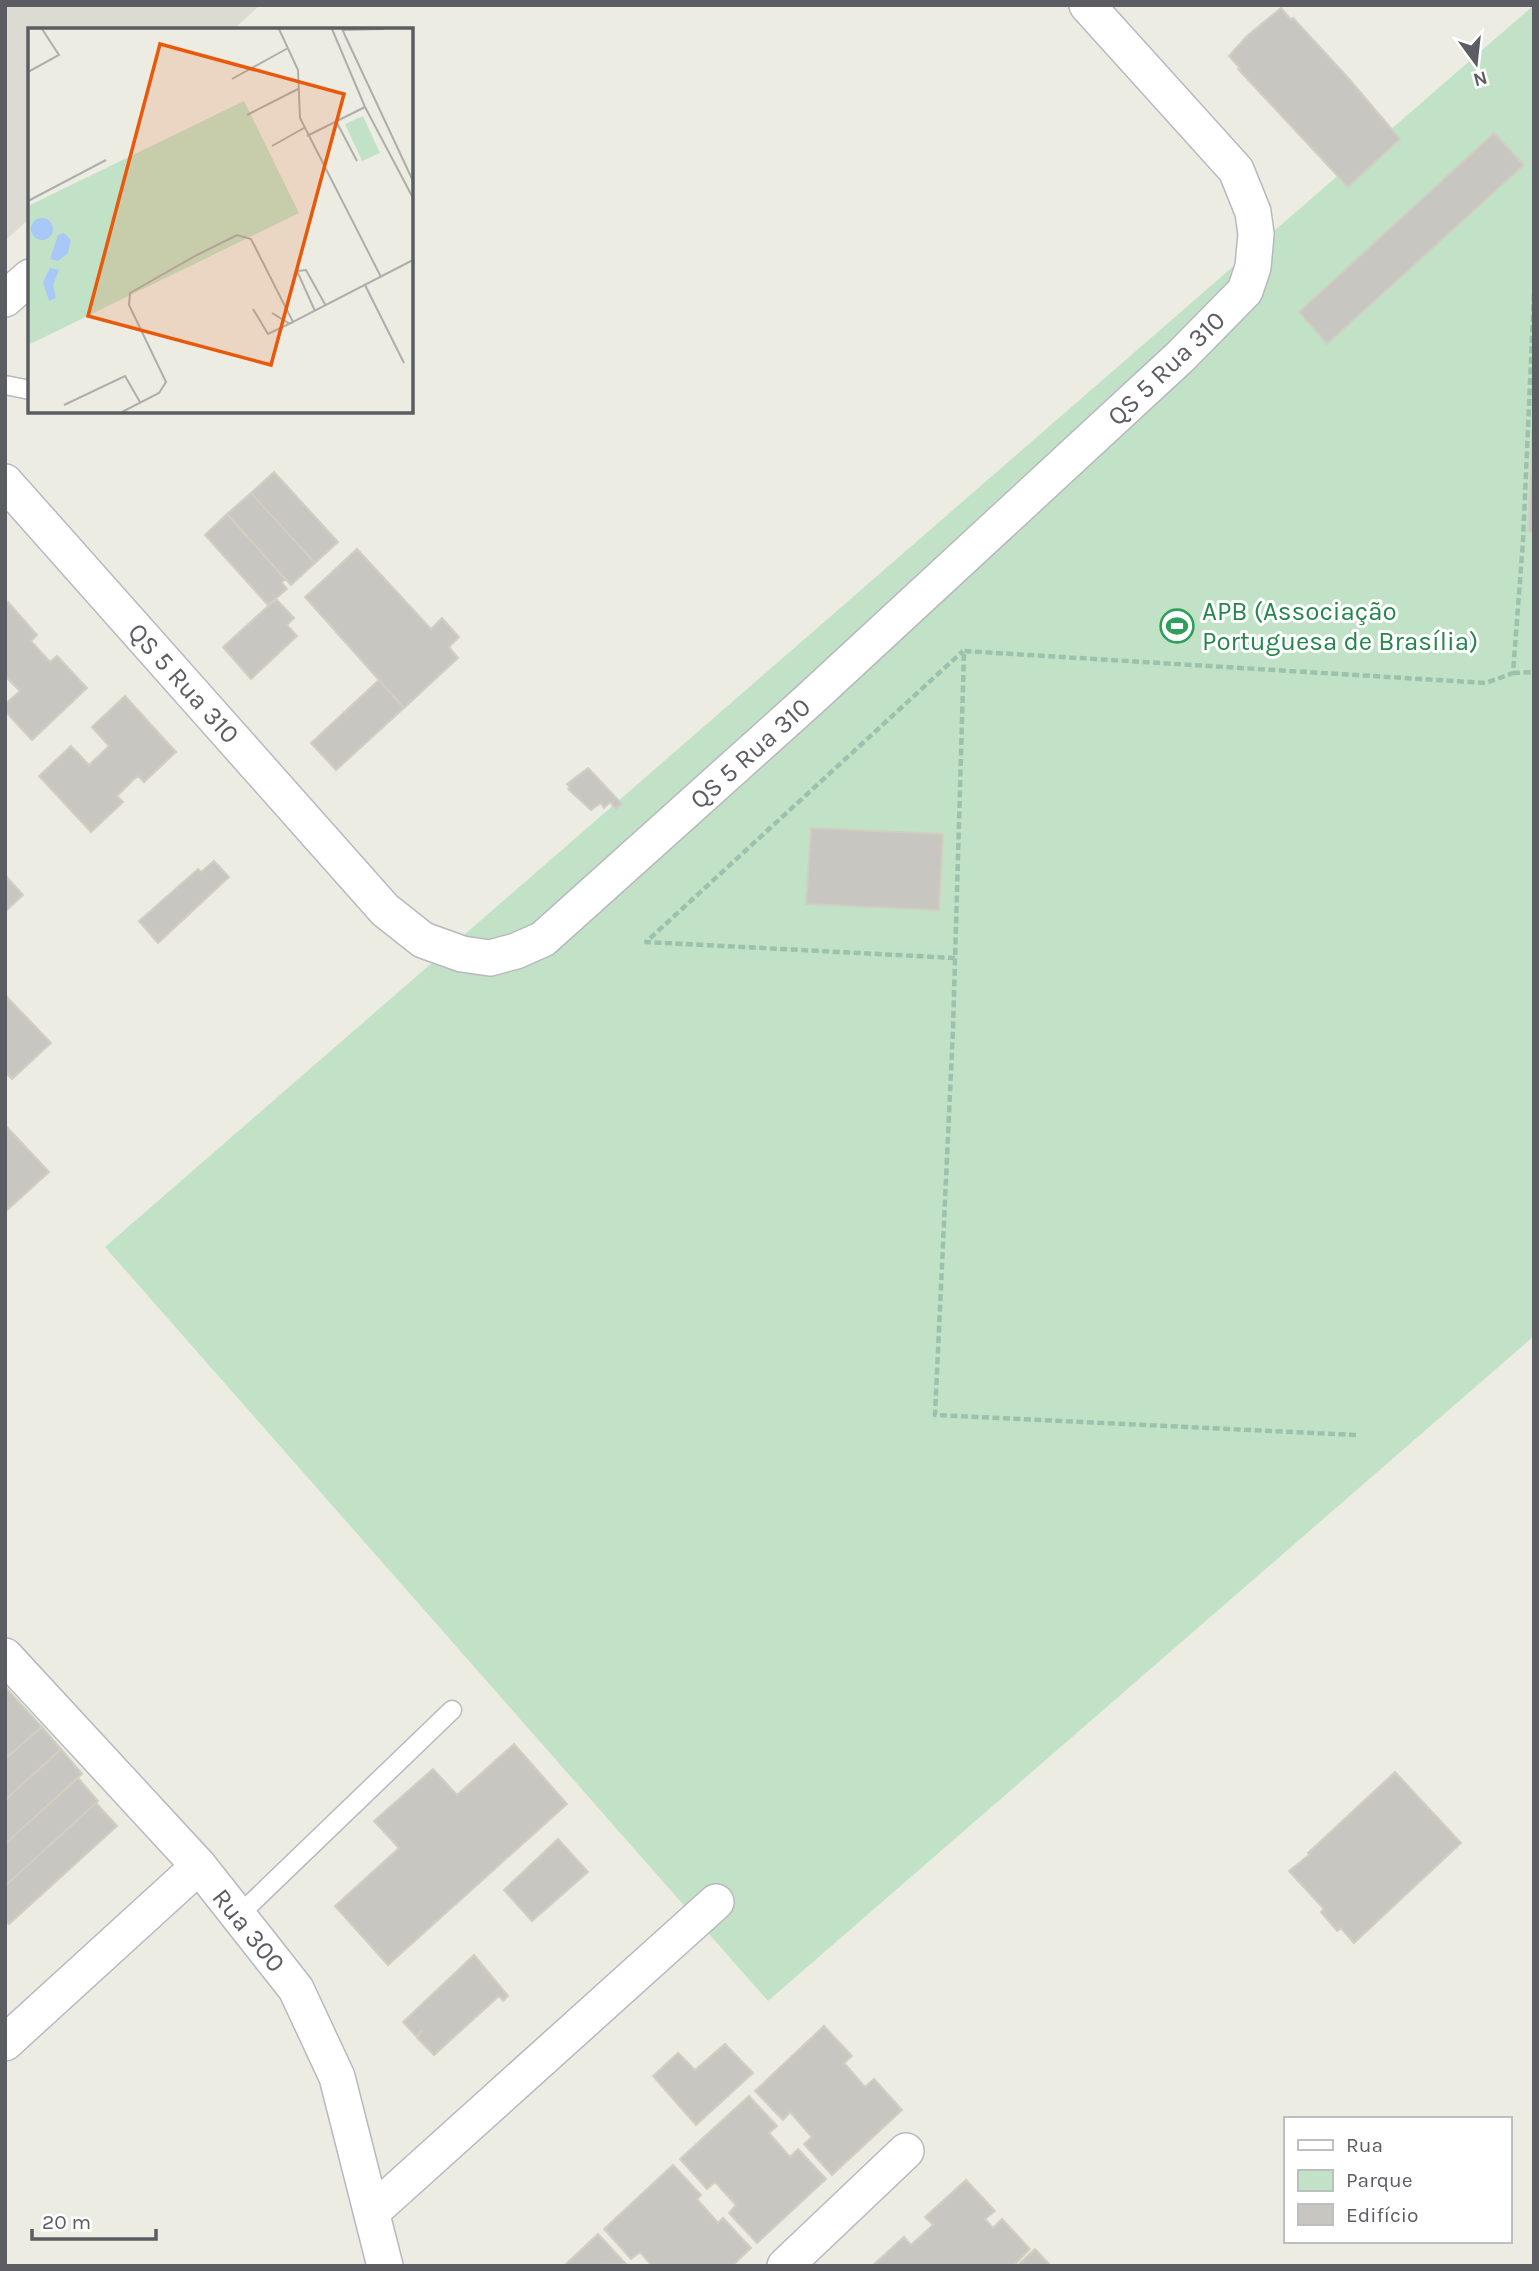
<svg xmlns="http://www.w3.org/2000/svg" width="1539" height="2271" viewBox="0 0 1539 2271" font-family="Karla,sans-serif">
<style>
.education{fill:#dcdbd1}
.green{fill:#c1e2c7}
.building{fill:#c8c6c0;stroke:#d1cec2;stroke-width:2}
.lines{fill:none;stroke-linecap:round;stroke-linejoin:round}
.lane-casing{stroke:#b8b9be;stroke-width:21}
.street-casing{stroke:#b8b9be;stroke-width:38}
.path{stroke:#9cc2ad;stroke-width:4.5;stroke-dasharray:7 3.5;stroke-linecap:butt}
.lane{stroke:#fff;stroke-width:18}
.street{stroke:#fff;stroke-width:35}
.labels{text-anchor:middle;stroke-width:6;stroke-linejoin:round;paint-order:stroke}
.street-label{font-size:26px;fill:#5b5d62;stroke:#fff}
.leisure-label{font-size:26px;fill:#27864d;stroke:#fff;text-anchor:start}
.inset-road{fill:none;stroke:#aeafab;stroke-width:2}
.view{fill:#e8590c;fill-opacity:0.15;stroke:#e8590c;stroke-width:3.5}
.inset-edge{fill:none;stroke:#5b5d62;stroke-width:3.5}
</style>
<rect width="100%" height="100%" fill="#ecece3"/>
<path class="education" d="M5 5H260L233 30H30V218L5 241Z"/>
<path class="green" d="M1534 5V1336L768 2001 105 1247Z"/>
<path class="building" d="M1281 8 1291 20 1293 18 1350 80 1400 139 1348 187 1238 69 1240 68 1229 56 1247 36Z
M1494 133 1524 165 1327 344 1299 312Z
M1534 399V532H1528Z
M274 472 338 542 315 563 251 493Z
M251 493 315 563 291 585 227 514Z
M227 514 285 579 282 583 287 589 268 605 205 535Z
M357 549 431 629 442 618 459 637 449 647 458 658 404 708 305 597Z
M276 599 294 618 287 625 297 636 251 679 223 647Z
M8 602 37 635 31 641 50 662 57 656 87 688 32 740 5 711V704L20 691 5 676V605Z
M379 680 404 708 336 770 311 743Z
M125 696 176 752 144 782 138 776 133 780 117 796 123 802 91 832 39 776 71 746 89 765 109 746 92 727Z
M588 768 622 804 616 809 610 802 604 808 601 803 591 810 568 789 570 787 567 784Z
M811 828 943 834 939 910 806 904Z
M214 861 229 877 158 943 139 921 198 869 201 872Z
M5 875 23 895 5 912Z
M5 995 51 1043 12 1079 5 1072Z
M5 1125 49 1172 5 1212Z
M5 1687 42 1727 5 1759Z
M42 1727 61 1749 5 1800V1759Z
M514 1744 567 1804 388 1965 335 1906 399 1848 374 1821 433 1769 457 1795Z
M514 1744 567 1804 388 1965 335 1906 399 1848 374 1821 433 1769 457 1795Z
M61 1749 82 1774 5 1844V1800Z
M1395 1772 1461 1843 1354 1943 1341 1928 1337 1931 1321 1912 1324 1909 1289 1871 1309 1855 1308 1853Z
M78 1778 98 1801 5 1886V1844Z
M96 1803 117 1826 9 1924 5 1920V1886Z
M558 1839 588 1872 532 1921 504 1890Z
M474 1955 508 1996 503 2001 499 1996 434 2055 417 2038 422 2031 416 2036 403 2022Z
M824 2026 852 2056 844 2063 865 2087 874 2079 902 2110 832 2175 804 2144 812 2137 790 2112 783 2120 755 2091Z
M725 2044 753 2073 696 2125 653 2076 678 2053 695 2070Z
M749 2096 777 2126 769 2133 790 2157 798 2149 826 2179 757 2243 729 2213 736 2205 715 2182 707 2189 680 2159Z
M673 2165 701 2195 697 2199 718 2223 723 2218 751 2248 732 2266H652L640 2252 631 2259 604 2229Z
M966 2180 995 2211 985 2219 993 2228 1002 2219 1030 2249 1013 2266H872L904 2237 911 2245 933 2225 925 2217Z
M598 2234 626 2264 564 2266Z
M1035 2249 1051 2266H1017Z"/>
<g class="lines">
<defs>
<path id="lane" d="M5 385 30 390
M238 1916 452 1710"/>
<path id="street" d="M5 299 30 277
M5 482 385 910 423 940 462 954 490 958 516 951 543 939 809 700 1180 357 1245 291 1253 267 1256 234 1253 212 1236 170 1087 5
M5 1656 199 1866 296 1989 337 2077 385 2266
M5 2043 199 1866
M372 2212 716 1902
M785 2266 906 2151"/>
</defs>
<use href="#lane" class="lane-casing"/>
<use href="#street" class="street-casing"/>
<path class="path" d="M1513 673 1534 672
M955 958 646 942 963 651
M1356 1435 935 1415 953 1029 964 651 1486 683 1513 673 1523 541 1534 292"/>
<use href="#lane" class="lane"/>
<use href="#street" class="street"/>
</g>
<defs>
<symbol id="stadium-ring" viewBox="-11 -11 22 22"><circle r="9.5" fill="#fff" stroke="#2e9e5b" stroke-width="1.5"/><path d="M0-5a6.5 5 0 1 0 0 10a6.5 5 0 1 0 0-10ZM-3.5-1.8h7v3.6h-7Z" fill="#2e9e5b"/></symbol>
</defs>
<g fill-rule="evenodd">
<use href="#stadium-ring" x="1158" y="607" width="38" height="38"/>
</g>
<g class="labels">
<g class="street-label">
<text transform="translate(1166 368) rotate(-44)" y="9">QS 5 Rua 310</text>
<text transform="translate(184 683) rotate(48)" y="9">QS 5 Rua 310</text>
<text transform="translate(750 753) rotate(-42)" y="9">QS 5 Rua 310</text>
<text transform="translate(249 1930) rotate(51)" y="9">Rua 300</text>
</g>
<g class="leisure-label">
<text x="1202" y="620">APB (Associação<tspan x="1202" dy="30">Portuguesa de Brasília)</tspan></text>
</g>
</g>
<g transform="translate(28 28)">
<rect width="385" height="385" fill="#ecece3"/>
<path d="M216 73 271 185 0 317V178ZM335 88 352 125 334 133 317 96Z" fill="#c1e2c7"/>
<path d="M3 201a11 11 0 1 1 22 0a11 11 0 1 1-22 0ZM36 205 43 212 40 225 30 233 22 231 30 207ZM22 240 31 242 25 257 28 270 21 273 15 254Z" fill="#a8c8f7"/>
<path class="inset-road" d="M251 1 270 42 272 90 353 249M304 1 337 79 385 170M314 1 385 153M314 2 356 1M0 44 31 27 14 1M204 51 260 20M219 87 270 61M308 93 329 133M279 108 337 79M244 118 276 100M0 173 78 132M337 257 376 335M225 281 240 306 265 294M287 283 269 243 278 242 298 278M244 285 262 296M36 377 97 348 112 374M94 384 131 365 138 354 101 277 102 265 169 227 209 207 223 211 265 294 385 232"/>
<path class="view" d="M132 16 316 66 243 337 60 288Z"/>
<rect width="385" height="385" class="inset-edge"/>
</g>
<rect width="1539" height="2271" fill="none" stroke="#5b5d62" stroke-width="14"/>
<rect x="1284" y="2117" width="228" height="126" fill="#ffffff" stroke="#bdbec0" stroke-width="2"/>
<rect x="1298" y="2140" width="35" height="10" fill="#ffffff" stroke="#bdbec0" stroke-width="2"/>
<text x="1346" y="2152" font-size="21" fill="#5b5d62">Rua</text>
<rect x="1298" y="2170" width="35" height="21" fill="#c1e2c7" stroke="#bdbec0" stroke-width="2"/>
<text x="1346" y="2187" font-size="21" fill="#5b5d62">Parque</text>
<rect x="1298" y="2204" width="35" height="21" fill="#c8c6c0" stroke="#bdbec0" stroke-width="2"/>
<text x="1346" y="2222" font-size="21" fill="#5b5d62">Edifício</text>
<g transform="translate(1476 63) rotate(165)" stroke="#ffffff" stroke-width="5" paint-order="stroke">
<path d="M0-5L12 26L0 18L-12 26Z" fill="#5b5d62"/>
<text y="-10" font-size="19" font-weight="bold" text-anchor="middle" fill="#5b5d62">N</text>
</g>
<path d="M32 2229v10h124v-10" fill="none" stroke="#5b5d62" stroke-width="3.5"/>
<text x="42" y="2229" font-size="21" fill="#5b5d62" stroke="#ffffff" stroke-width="5" paint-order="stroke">20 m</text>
</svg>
